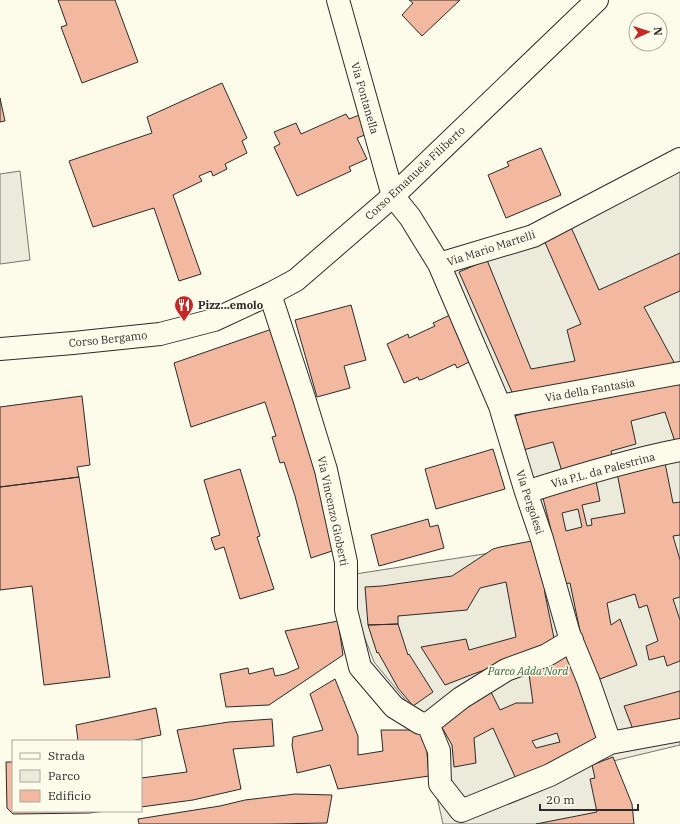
<svg xmlns="http://www.w3.org/2000/svg" width="680" height="824" viewBox="0 0 680 824" font-family="'IBM Plex Serif',serif">
<style>
.green{fill:#ecebdb;stroke:#74746e}
.parking{fill:#eceadb;stroke:#74746e}
.building{fill:#f2b8a0;stroke:#2b2b2b;fill-rule:evenodd}
.lines{fill:none;stroke-linecap:round;stroke-linejoin:round}
.minor-casing{stroke:#2b2b2b;stroke-width:24}
.major-casing{stroke:#2b2b2b;stroke-width:24}
.minor{stroke:#fdfbea;stroke-width:22}
.major{stroke:#fdfbea;stroke-width:22}
.labels{text-anchor:middle;stroke-width:3;stroke-linejoin:round;paint-order:stroke}
.street-label{font-size:11px;fill:#2b2b2b;stroke:#fdfbea}
.poi-label{font-size:11px;font-weight:bold;fill:#2b2b2b;stroke:#fdfbea;text-anchor:start}
.park-label{font-size:11px;font-style:italic;fill:#34623c;stroke:#fdfbea}
</style>
<rect width="100%" height="100%" fill="#fdfbea"/>
<path class="green" d="M680 157V745L609 762 626 824H443L428 757 413 709 374 662 346 589 349 575 535 546 496 408 439 273Z"/>
<path class="parking" d="M20 171 30 260 0 264V174Z"/>
<path class="building" d="M58 0H115L138 62 82 83 61 27 67 25Z
M409 0H460L422 36 402 15 413 3Z
M222 83 247 138 242 141 247 153 225 164 227 169 213 176 211 171 199 176 202 181 173 195 201 274 179 281 154 208 93 227 69 161 152 133 147 117Z
M0 98 5 121 0 122Z
M346 114 349 119 362 114 370 133 357 138 367 159 349 167 351 171 297 196 274 147 280 144 274 132 296 123 301 134Z
M541 148 561 195 506 218 488 175 509 166 507 162Z
M570 225 599 290 680 253V291L644 307 675 364 515 399 459 272 487 260 531 369 575 361 567 330 581 324 543 238Z
M351 305 366 360 344 366 350 388 317 397 295 320Z
M452 314 473 360 457 368 455 364 423 379 419 380 418 377 404 383 387 344 408 334 409 338 435 326 433 323Z
M272 329 310 443 338 549 311 558 295 496 284 462 280 463 272 437 276 436 265 402 191 427 174 363Z
M680 380V447L677 448 665 412 631 421 636 444 611 451 614 462 563 475 553 442 523 450 515 416 572 399Z
M82 396 90 465 77 467 79 477 0 487V407Z
M493 449 505 489 436 509 425 469Z
M664 458 673 503 680 502V535L673 536 680 560V597L673 599 680 620V661L667 666 664 656 649 660 646 646 658 641 647 605 639 608 635 594 607 603 611 625 620 619 637 665 592 682 581 636 570 583 563 584 552 534 541 490 595 476 600 501 582 505 587 526 592 525 591 519 625 513 616 468ZM578 509 582 527 566 531 562 513Z
M240 469 260 536 257 537 274 589 240 599 224 547 215 550 211 538 220 535 204 480Z
M79 477 110 677 44 685 32 586 0 590V487Z
M428 519 430 527 438 525 444 548 379 566 371 535Z
M537 540 542 555 545 594 555 643 532 654 476 673 445 685 421 647 466 639 469 650 516 637 506 582 480 588 467 610 398 616V624L368 625 365 587 382 586 452 576 493 549 500 547Z
M338 621 343 655 269 705 226 707 220 674 248 668 249 674 273 668 275 676 285 674 299 668 285 631Z
M398 624 408 655 409 654 433 692 413 706 398 688 378 652 377 653 368 625Z
M567 649 580 668 597 741 582 745 581 749 516 779 493 728 474 738 476 763 454 767 452 745 440 724 488 686 500 710 516 703H533L528 667ZM557 733 560 742 536 748 532 741Z
M335 679 358 736V755L383 751 381 730H425L429 776 338 789 330 765 297 773 292 745 293 737 323 730 310 694Z
M680 691V721L634 732 624 706Z
M156 708 161 735 130 741H78L76 725Z
M272 719 274 746 233 749 241 789 193 800 141 807V778L187 772 177 730 229 722Z
M613 757 632 804 634 824H536L597 812 590 779 595 778 592 765Z
M6 762H13V811H106L89 813 13 814 7 808Z
M295 794 332 795 327 823 272 824H139L138 819 220 806 245 800Z"/>
<g class="lines">
<defs>
<path id="minor" d="M338 0 393 196 410 217 439 264 533 236 680 159
M439 264 500 406 526 492 542 539 569 634 588 680 610 743
M270 294 304 398 326 470 346 562V610L360 667 394 707 420 723 428 724 439 751 440 784 461 811 550 775 610 743 680 730
M500 406 680 373
M526 492C576 476 628 460 680 450
M428 724 461 698 506 670 547 655 572 640"/>
<path id="major" d="M0 349 73 343 160 334 214 320 270 294 296 280 393 196 597 0"/>
</defs>
<use href="#minor" class="minor-casing"/>
<use href="#major" class="major-casing"/>
<use href="#minor" class="minor"/>
<use href="#major" class="major"/>
</g>
<defs>
<symbol id="restaurant-pin" viewBox="-11 -11 22 30"><path d="M0 17L-7.5 6A9.5 9.5 0 1 1 7.5 6Z" fill="#c62828" stroke="#fdfbea"/><path d="M-5-6h1v4h1v-4h1v4h1v-4h1v5L-1.5 .5V6h-2V.5L-5-1ZM5-6V6H3V1.5H1.5Q1.5-4 5-6Z" fill="#fff"/></symbol>
</defs>
<g fill-rule="evenodd">
<use href="#restaurant-pin" x="173" y="294" width="22" height="30"/>
</g>
<g class="labels">
<g class="street-label">
<text transform="translate(365 98) rotate(74)" y="4">Via Fontanella</text>
<text transform="translate(415 173) rotate(-43)" y="4">Corso Emanuele Filiberto</text>
<text transform="translate(491 248) rotate(-18)" y="4">Via Mario Martelli</text>
<text transform="translate(108 339) rotate(-6)" y="4">Corso Bergamo</text>
<text transform="translate(590 390) rotate(-10)" y="4">Via della Fantasia</text>
<text transform="translate(603 470) rotate(-15)" y="4">Via P.L. da Palestrina</text>
<text transform="translate(530 502) rotate(72)" y="4">Via Pergolesi</text>
<text transform="translate(333 511) rotate(78)" y="4">Via Vincenzo Gioberti</text>
</g>
<g class="poi-label">
<text x="198" y="309">Pizz...emolo</text>
</g>
<g class="park-label">
<text x="528" y="675">Parco Adda Nord</text>
</g>
</g>
<rect x="12" y="740" width="130" height="72" fill="#fdfbea" stroke="#a9a89e"/>
<rect x="20" y="753" width="20" height="6" fill="#fdfbea" stroke="#a9a89e"/>
<text x="48" y="760" font-size="12" fill="#2b2b2b">Strada</text>
<rect x="20" y="770" width="20" height="12" fill="#ecebdb" stroke="#a9a89e"/>
<text x="48" y="780" font-size="12" fill="#2b2b2b">Parco</text>
<rect x="20" y="790" width="20" height="12" fill="#f2b8a0" stroke="#a9a89e"/>
<text x="48" y="800" font-size="12" fill="#2b2b2b">Edificio</text>
<g transform="translate(648 32) rotate(87)"><circle r="19" fill="#fdfbea" stroke="#a9a89e"/>
<path d="M0-3L7 15L0 10L-7 15Z" fill="#c62828"/>
<text y="-6" font-size="11" font-weight="bold" text-anchor="middle" fill="#2b2b2b">N</text>
</g>
<path d="M540 804v6h98v-6" fill="none" stroke="#2b2b2b" stroke-width="2"/>
<text x="546" y="804" font-size="12" fill="#2b2b2b" stroke="#fdfbea" stroke-width="3" paint-order="stroke">20 m</text>
</svg>
